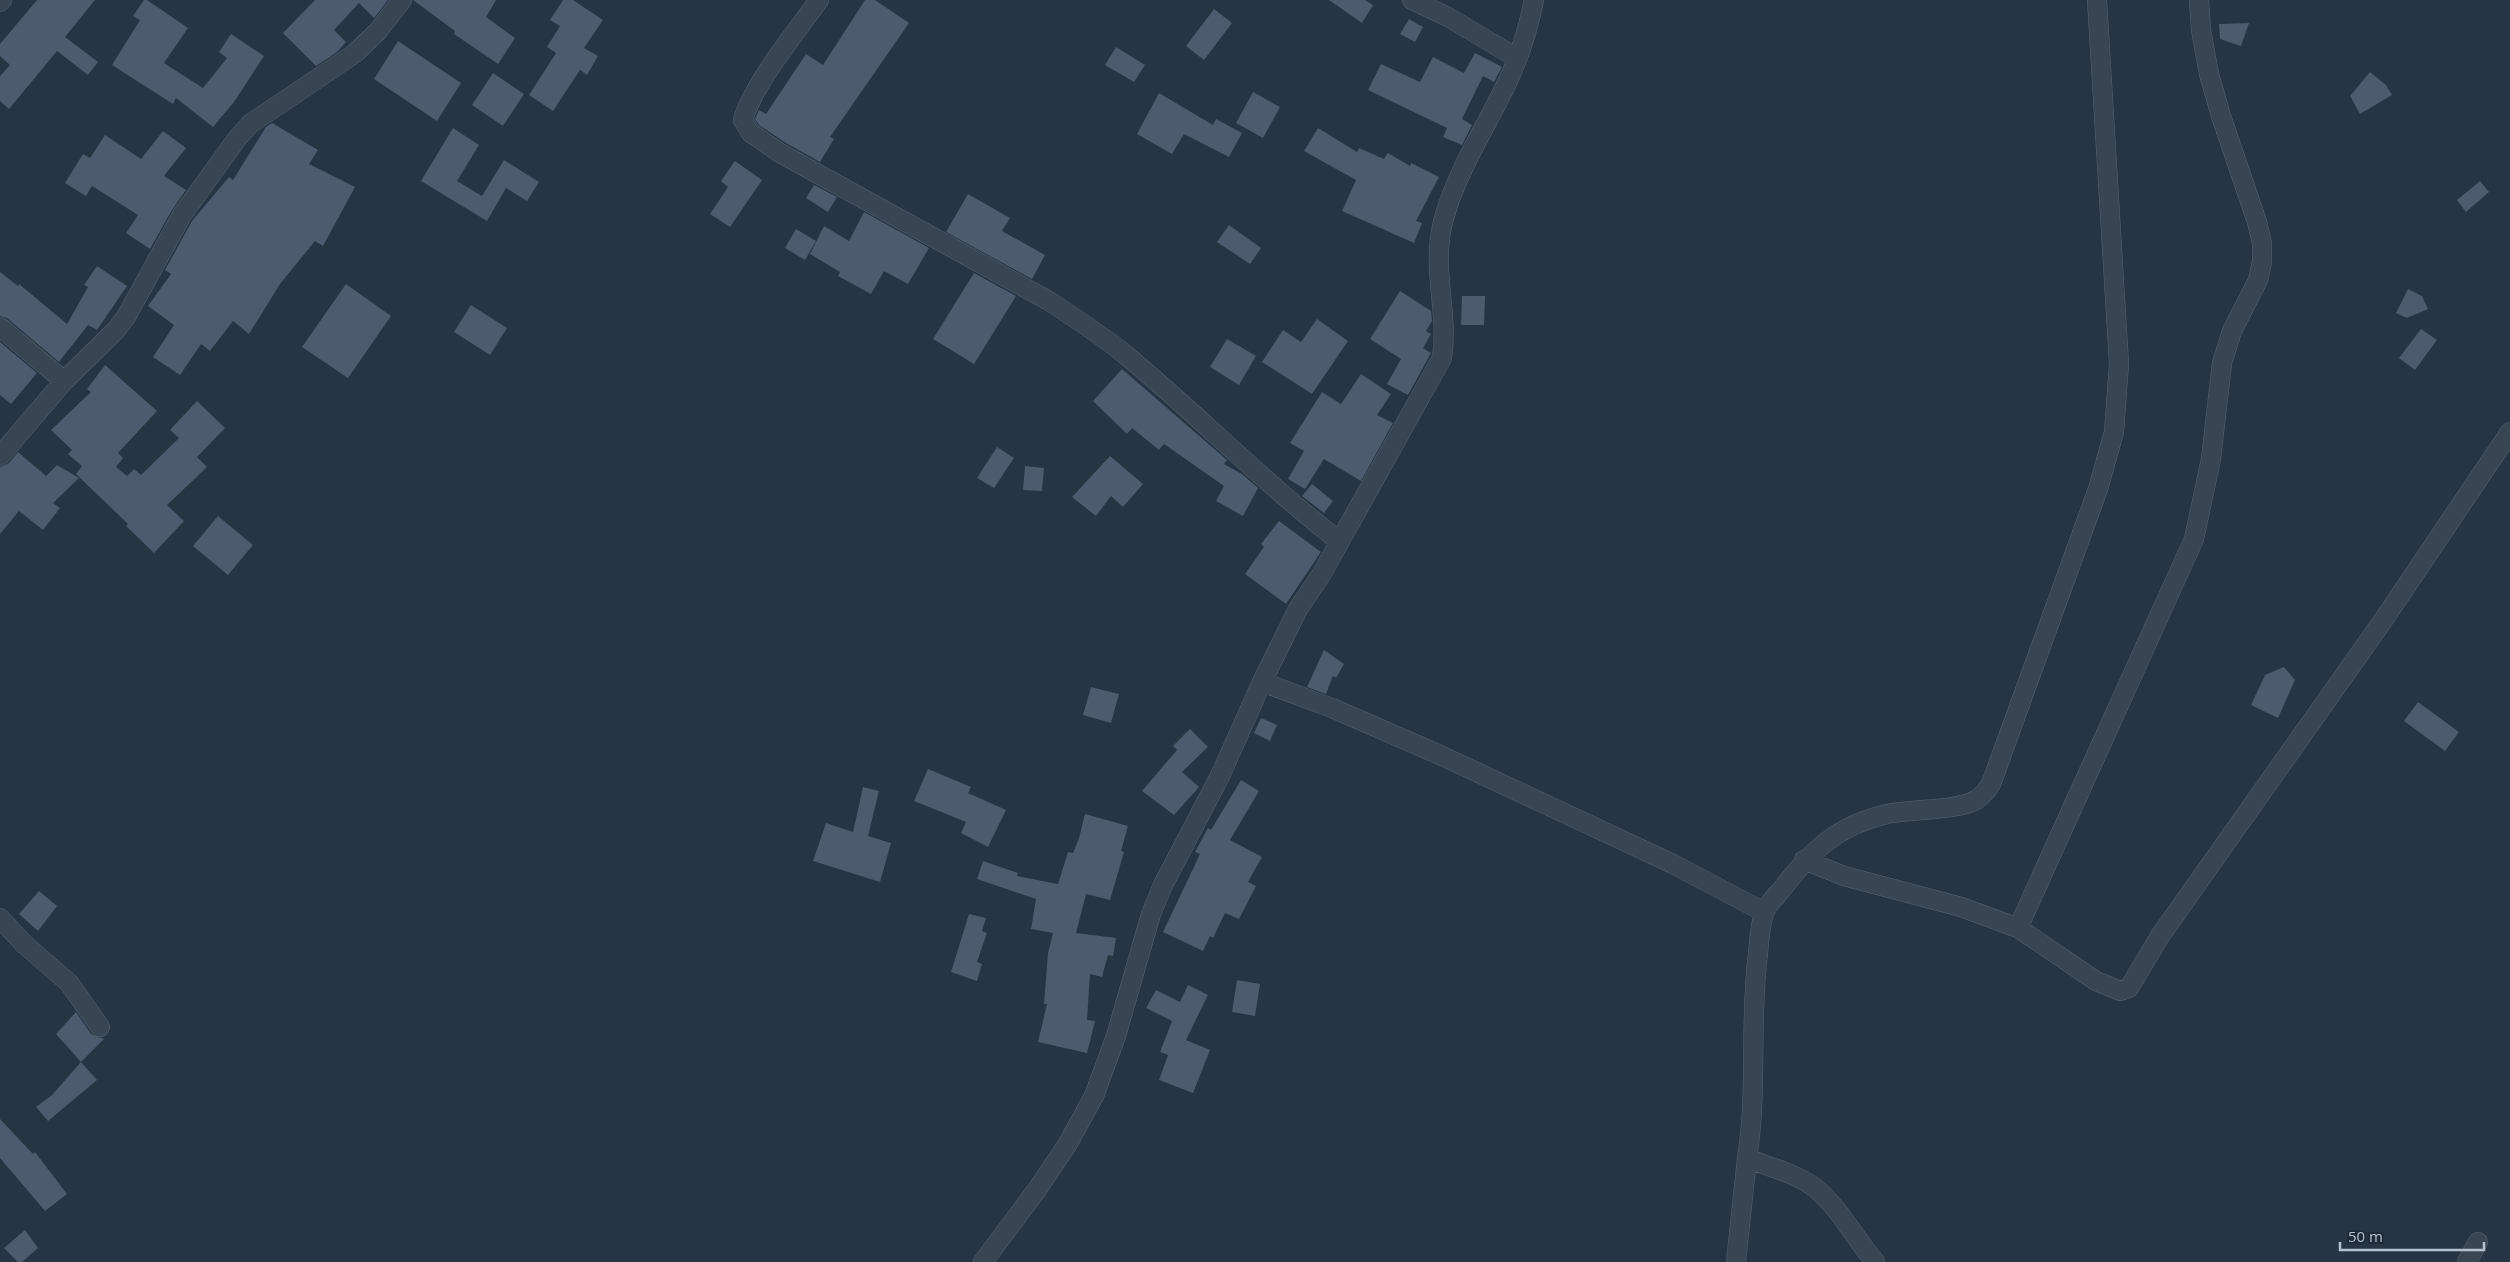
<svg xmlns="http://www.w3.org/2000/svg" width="2510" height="1262" viewBox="0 0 2510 1262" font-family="'Open Sans',sans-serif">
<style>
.building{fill:#4c5b6d}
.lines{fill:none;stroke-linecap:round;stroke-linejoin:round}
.minor-casing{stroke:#586370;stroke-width:20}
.minor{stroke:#3a4553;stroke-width:19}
</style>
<rect width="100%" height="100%" fill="#263444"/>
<path class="building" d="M37 0H95L65 37 98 62 88 75 57 51 9 109 0 101V76L10 65 0 56V44Z
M144 0H147L188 28 164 63 203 88 227 58 219 52 231 34 264 56 234 102 213 127 176 98 173 104 112 65 140 20 133 16Z
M315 0H388L374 18 359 3 334 30 346 42 337 52 316 66 283 33Z
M413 0H496L486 17 515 38 498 64 454 34 455 31Z
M563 0H573L603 20 584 48 598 56 587 75 580 70 553 111 529 95 556 53 547 47 560 26 550 20Z
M865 0H875L909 23 830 137 834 139 820 162 786 143 759 125 755 119 759 110 766 114 806 54 823 65Z
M1329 0H1365L1373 5 1362 23Z
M1214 9 1232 23 1204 60 1186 46Z
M1409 19 1423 27 1415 42 1400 34Z
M2249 23 2241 46 2220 39 2219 24Z
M398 41 461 83 437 121 374 79Z
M1116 47 1145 65 1134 82 1105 65Z
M1475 53 1502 67 1494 82 1483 76 1462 119 1472 125 1462 145 1443 137 1447 128 1368 90 1381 64 1420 82 1433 57 1464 73Z
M2370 72 2386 85 2392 95 2360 114 2350 96Z
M493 73 524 94 503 126 472 105Z
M1253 92 1280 107 1263 138 1236 123Z
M1159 93 1213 125 1216 119 1242 133 1229 157 1184 134 1172 154 1137 134Z
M272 123 318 150 309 164 355 187 323 246 315 241 280 284 249 334 233 321 210 351 201 344 180 375 153 357 174 325 148 306 171 274 165 270 192 221 229 177 233 180 266 127Z
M453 128 479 145 457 181 482 196 504 160 539 182 527 201 506 188 487 221 421 181Z
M1318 128 1357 152 1359 148 1384 159 1388 153 1410 166 1411 163 1439 177 1416 221 1422 223 1414 243 1342 211 1356 180 1304 151Z
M163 131 186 148 164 176 186 190 172 210 150 249 126 233 138 215 92 186 86 196 65 183 83 154 90 158 105 135 141 159Z
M735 161 762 180 730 227 710 214 728 187 721 181Z
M2480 181 2489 192 2466 212 2457 200Z
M814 185 837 197 828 212 806 198Z
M968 194 1010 218 1002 231 1045 255 1032 279 946 232Z
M864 212 929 248 908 284 884 271 871 294 838 276 840 272 810 254 824 226 849 241Z
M1229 225 1261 248 1250 264 1217 242Z
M796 229 816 241 805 260 785 248Z
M97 266 127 286 97 330 88 325 59 362 7 318 0 316V272L18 286 19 284 67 324 88 287 84 285Z
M974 273 1016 296 974 364 933 339Z
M346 284 391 316 348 378 302 347Z
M2408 289 2422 296 2428 309 2407 318 2396 313Z
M1400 291 1431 311 1432 321 1426 331 1431 334 1423 348 1431 353 1408 395 1387 384 1401 359 1370 339Z
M1462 296H1485L1484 325H1461Z
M471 305 507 328 490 355 454 332Z
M1317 319 1348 341 1312 394 1262 362 1283 330 1301 342Z
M2421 329 2437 340 2415 370 2399 358Z
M1227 339 1256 356 1239 385 1210 367Z
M0 342 37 373 11 404 0 395Z
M105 365 157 411 118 453 123 458 116 467 127 476 134 469 141 475 179 438 170 430 197 401 225 428 197 457 207 467 167 505 184 521 154 553 126 526 128 524 76 474 82 466 68 454 72 450 51 430 91 392 87 389Z
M1122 369 1227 460 1224 464 1242 474 1258 488 1243 516 1216 501 1224 486 1164 444 1159 450 1132 428 1127 434 1093 401Z
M1361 374 1391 394 1377 415 1393 423 1361 481 1324 459 1305 489 1288 479 1304 451 1290 443 1322 392 1341 404Z
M997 447 1014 458 994 488 977 478Z
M18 452 46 476 57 465 79 478 53 503 60 508 43 530 19 511 0 534V467L8 464Z
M1110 456 1143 484 1123 507 1111 496 1096 516 1072 497Z
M1025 466 1044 468 1042 491 1023 490Z
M1312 484 1333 501 1324 513 1302 496Z
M218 516 253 545 228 575 193 546Z
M1279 521 1321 552 1286 604 1245 574 1264 547 1261 544Z
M1324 650 1344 664 1336 678 1333 676 1326 694 1307 687Z
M2284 667 2295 680 2278 718 2251 705 2265 675Z
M1091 687 1119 694 1111 723 1083 715Z
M2418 702 2459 732 2445 751 2404 721Z
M1261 718 1277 725 1270 741 1254 733Z
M1190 729 1208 747 1182 772 1199 787 1174 815 1142 791 1177 750 1173 746Z
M928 769 971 787 968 793 1006 810 988 847 961 833 966 822 914 801Z
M1241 780 1259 791 1230 840 1262 857 1248 882 1256 886 1239 919 1225 913 1213 938 1210 936 1203 951 1163 932 1200 854 1195 852 1208 828 1211 830Z
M863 787 879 791 868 836 891 843 880 882 813 861 826 823 853 832Z
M1085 814 1128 826 1121 851 1124 852 1110 900 1086 894 1076 933 1116 938 1113 956 1108 955 1102 977 1090 974 1087 1020 1095 1021 1087 1053 1038 1042 1047 1004H1044L1048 953 1053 933 1031 929 1036 899 977 879 983 861 1018 873 1017 876 1058 884 1068 852 1073 853 1079 838Z
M39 891 57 906 38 931 19 914Z
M969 914 986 918 982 931 987 933 977 962 982 964 977 981 951 972Z
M1237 980 1260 984 1255 1016 1232 1012Z
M1188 985 1208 995 1186 1040 1210 1050 1193 1093 1159 1080 1168 1055 1160 1052 1172 1021 1146 1008 1156 990 1180 1002Z
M76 1012 91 1034 104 1039 81 1062 56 1034Z
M81 1062 97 1080 48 1121 36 1107 52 1095Z
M0 1119 33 1154 35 1152 67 1194 45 1211 0 1158Z
M25 1230 38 1248 22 1262H18L4 1248Z"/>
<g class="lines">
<defs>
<path id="minor" d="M819 0C797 31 753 84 743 120L751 133 780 153 1049 301C1073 317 1098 333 1121 351 1195 412 1263 482 1339 541
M1412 0 1448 17 1517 58
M1534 0C1528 30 1519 59 1505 87 1484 130 1455 175 1443 222 1431 272 1449 310 1442 358L1321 575 1298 609 1262 682 1332 708 1440 755 1673 864 1764 912
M0 2 2 0
M0 327 64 381
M0 456 64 381 116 330 126 317 182 215 236 140 250 124 354 54 378 31 402 0
M1804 860 1844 876 1961 907 2018 928 2096 981 2120 991 2129 988 2160 936 2382 622 2510 432
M0 918 24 944 69 983 100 1027
M2018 928 2194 539 2211 459 2222 363 2232 331 2258 280 2262 262V243L2257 222 2221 116 2209 74 2201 30 2199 0
M983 1262 1036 1191 1067 1145 1094 1096 1116 1036 1151 914 1163 885 1220 776 1262 682
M1736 1262 1747 1158
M1875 1262C1855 1238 1839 1207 1814 1187 1795 1173 1768 1167 1747 1158 1758 1091 1749 1022 1758 954 1759 941 1760 926 1764 913 1767 905 1776 896 1782 889 1811 851 1838 825 1887 814 1910 809 1957 811 1976 800 1983 796 1987 790 1991 784L2098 489 2114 432 2119 364 2097 0
M2467 1262 2478 1242"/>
</defs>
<use href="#minor" class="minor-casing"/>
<use href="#minor" class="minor"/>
</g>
<path d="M2340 1242v8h144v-8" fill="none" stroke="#b7c1cd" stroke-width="2.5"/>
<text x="2348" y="1242" font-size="15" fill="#b7c1cd" stroke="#1f2a39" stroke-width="4" paint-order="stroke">50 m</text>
</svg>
